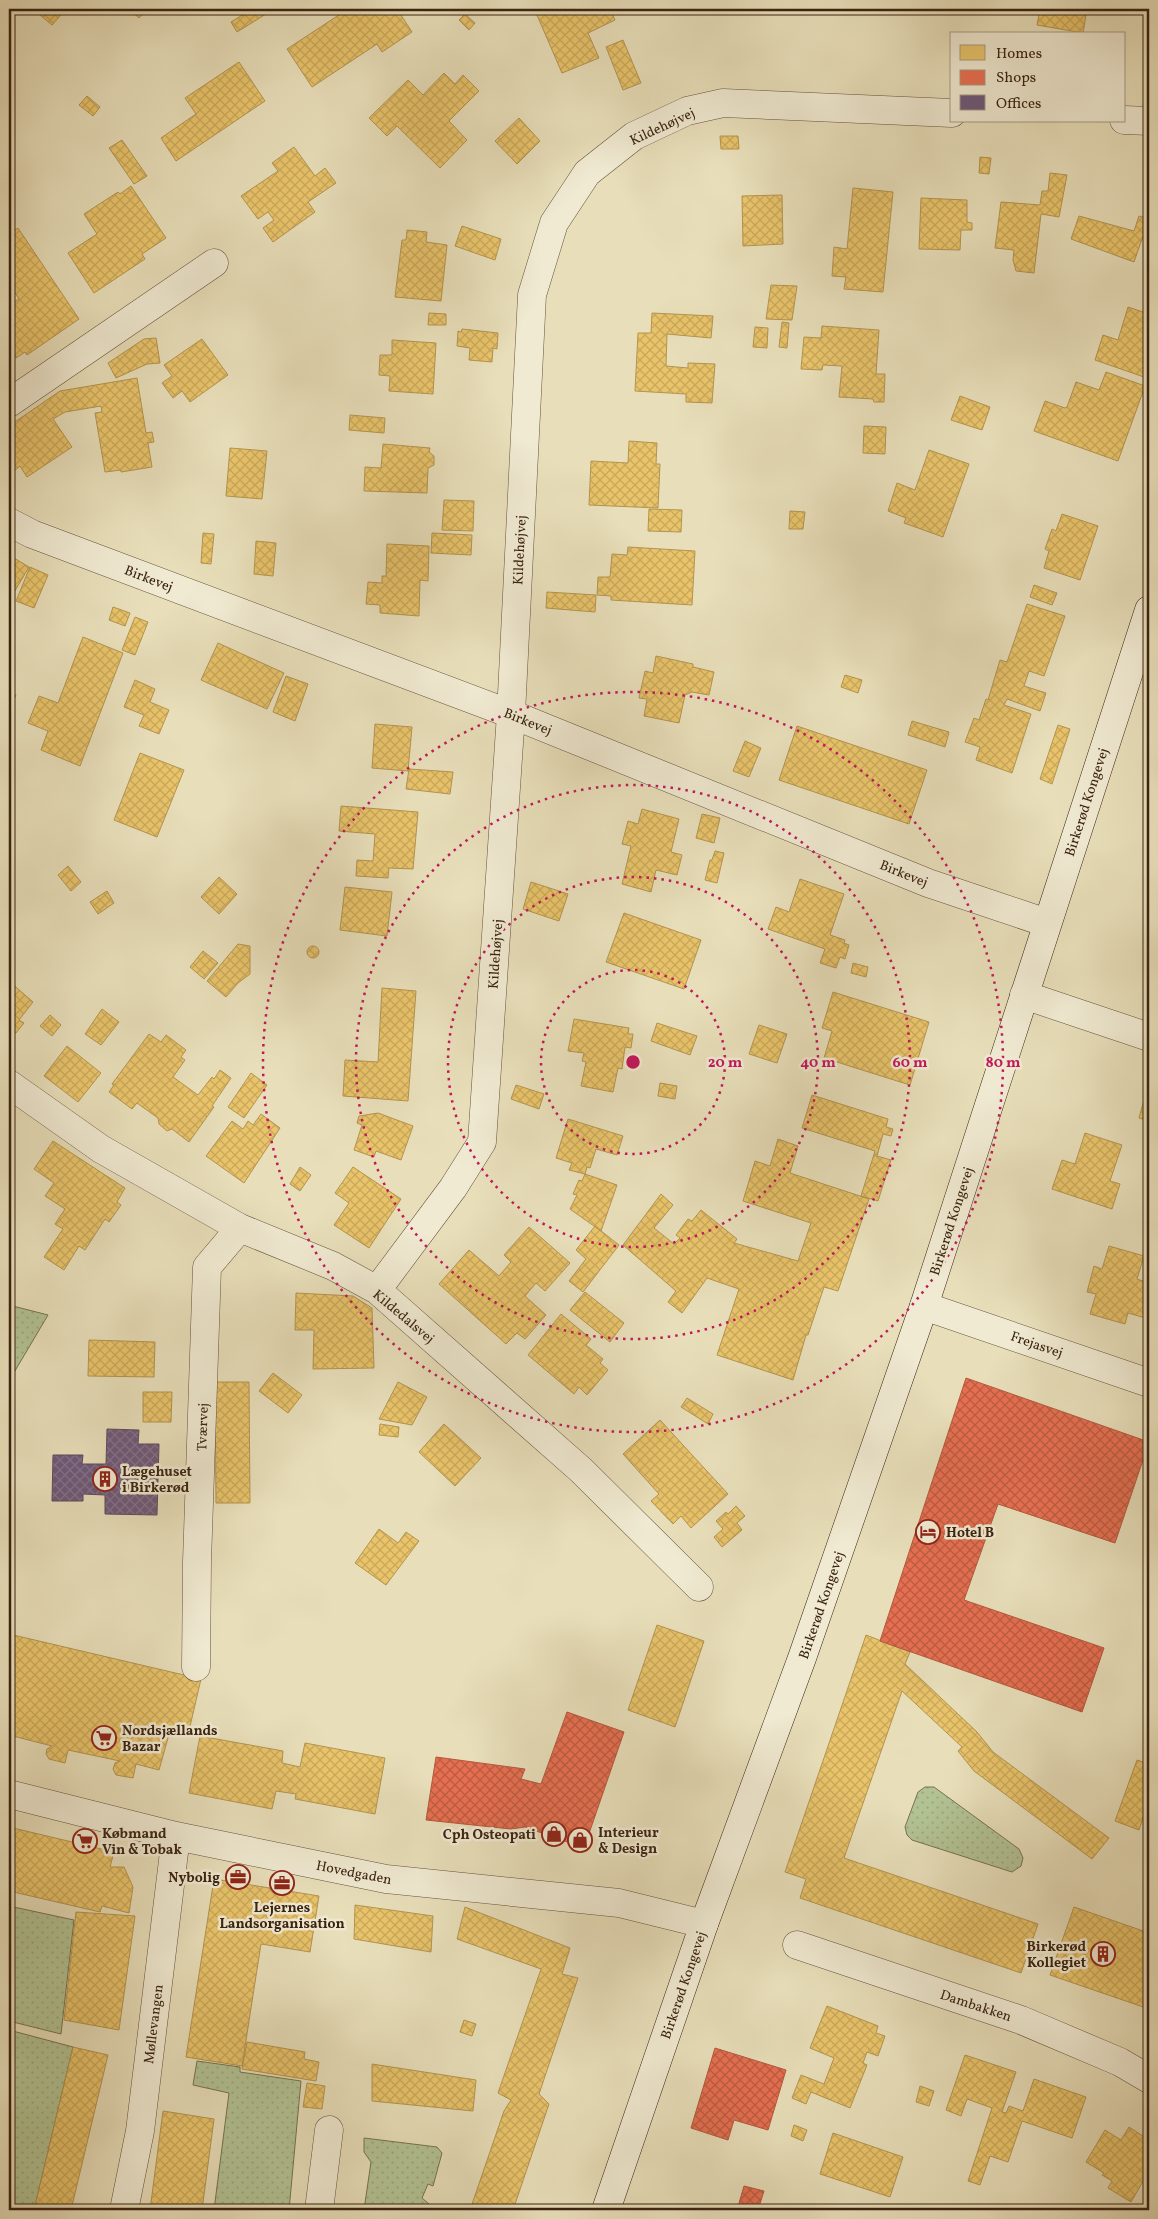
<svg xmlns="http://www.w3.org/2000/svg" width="1158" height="2219" viewBox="0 0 1158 2219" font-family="Vollkorn,serif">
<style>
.green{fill:url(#green-dots);stroke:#767252}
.homes{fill:url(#homes-cross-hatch);stroke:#b4944f}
.shops{fill:url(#shops-cross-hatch);stroke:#b3583e}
.offices{fill:url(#offices-cross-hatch);stroke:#5e495a}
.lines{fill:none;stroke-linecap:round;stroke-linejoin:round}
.minor-casing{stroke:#66523b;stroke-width:29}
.secondary-casing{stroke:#3a2311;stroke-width:29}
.minor{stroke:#f0ead2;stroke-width:28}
.secondary{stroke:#f0ead2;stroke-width:28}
.ring{fill:none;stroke:#c2185b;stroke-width:2.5;stroke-dasharray:2.5 5}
.labels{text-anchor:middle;stroke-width:5;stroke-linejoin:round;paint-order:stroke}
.street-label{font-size:14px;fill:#3a2311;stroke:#f0ead2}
.poi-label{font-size:14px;font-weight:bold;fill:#3a2311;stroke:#f0ead2;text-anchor:start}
.centre{fill:#c2185b;stroke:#f0ead2;stroke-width:2.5}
.ring-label{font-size:15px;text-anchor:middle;font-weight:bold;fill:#c2185b;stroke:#f0ead2;stroke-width:5;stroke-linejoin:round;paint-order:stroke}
</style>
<defs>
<pattern id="green-dots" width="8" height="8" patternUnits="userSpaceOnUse" patternTransform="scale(1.25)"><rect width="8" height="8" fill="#b2c293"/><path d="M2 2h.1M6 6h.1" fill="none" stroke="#9aa67e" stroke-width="1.8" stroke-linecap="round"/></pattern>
<pattern id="homes-cross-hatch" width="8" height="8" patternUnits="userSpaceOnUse" patternTransform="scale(1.25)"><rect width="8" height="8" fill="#e9c46a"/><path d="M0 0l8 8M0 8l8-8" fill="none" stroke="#c9a85b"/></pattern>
<pattern id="shops-cross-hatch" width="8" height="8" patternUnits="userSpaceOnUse" patternTransform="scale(1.25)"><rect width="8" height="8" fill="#e76f51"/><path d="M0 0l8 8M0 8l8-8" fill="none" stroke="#bc5b42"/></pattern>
<pattern id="offices-cross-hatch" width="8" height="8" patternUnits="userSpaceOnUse" patternTransform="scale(1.25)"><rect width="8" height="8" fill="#6d597a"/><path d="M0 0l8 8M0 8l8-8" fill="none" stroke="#83728a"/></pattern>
</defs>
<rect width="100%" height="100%" fill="#e8dfba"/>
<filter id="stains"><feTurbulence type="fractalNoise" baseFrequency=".004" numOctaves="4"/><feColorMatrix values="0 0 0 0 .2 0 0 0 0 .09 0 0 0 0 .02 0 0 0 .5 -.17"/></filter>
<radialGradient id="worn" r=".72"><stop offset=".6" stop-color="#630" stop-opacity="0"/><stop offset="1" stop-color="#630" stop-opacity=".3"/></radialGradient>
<path class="green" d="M9 1305 48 1315 9 1381Z
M925 1787H934L1019 1849 1023 1858 1021 1866 1012 1872 912 1840 907 1835 905 1827 918 1792Z
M9 1906 74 1920 61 2034 9 2021Z
M9 2030 73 2047 34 2210H9Z
M197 2061 240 2067V2072L301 2081 289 2210H214L229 2093 193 2085Z
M364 2138 437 2147 442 2153 433 2186 428 2184 422 2198 429 2204 430 2210H364L371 2162 364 2152Z"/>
<path class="homes" d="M33 9H66L52 25Z
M129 9H147L139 18Z
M252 9H263L266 14 237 32 231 22Z
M348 9H397L412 32 382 52 377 44 312 87 287 49Z
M550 9H610L615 20 588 33 599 58 562 73 537 15Z
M1040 9H1087L1083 33 1037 25Z
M465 14 475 23 469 30 459 20Z
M623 40 641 83 623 90 606 47Z
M239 62 265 101 176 161 161 138 196 114 185 98Z
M444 73 455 84 463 75 479 91 449 121 467 140 440 168 397 126 387 136 369 118 408 80 423 95Z
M87 96 100 107 93 116 79 105Z
M519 118 540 141 517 164 495 141Z
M720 136H738L739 149H721Z
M122 140 147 176 134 184 109 148Z
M294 147 315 176 325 168 336 183 308 202 315 212 273 242 263 228 274 220 268 212 258 219 241 196 278 171 272 163Z
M980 157 991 158 989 174 979 173Z
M1050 173 1067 175 1059 217 1041 214 1034 273 1016 271 1013 260 1014 250 995 248 1001 202 1040 205 1042 191H1048Z
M131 186 166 238 142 254 145 259 94 293 68 253 97 234 84 214 118 192 120 194Z
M853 188 893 192 883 292 844 289 846 277 832 276 834 247 847 249Z
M782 195 783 244 743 246 742 196Z
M921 198 967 200V222L972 223V230H961L960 250 919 249Z
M1079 216 1134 231 1139 216 1149 219V240L1143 236 1134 262 1071 239Z
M462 226 501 239 495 260 455 246Z
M18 228 79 319 27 355 25 352 16 358 14 355 9 359V305L19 299 9 284V234Z
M407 230 427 232 426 242 447 245 441 301 395 297 402 240H406Z
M771 285 797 286 792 320 766 319Z
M1128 307 1149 314V364L1144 377 1095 360 1103 335 1118 340Z
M429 313 446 314V325H428Z
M652 313 713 316 711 338 667 334 666 366 688 368V363L715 364 712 403 686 402V394L635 391 638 333H651Z
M782 322 789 323 787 348 779 347Z
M822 326 879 330 876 374H885L884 402H874L873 399 839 397 842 366 823 365 822 370 801 369 804 337 821 338Z
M755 327 768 328 767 348 753 347Z
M462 329 498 333 497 349 493 348 492 362 469 360 470 348 457 346 458 331 461 332Z
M156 338 160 363 147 364 116 378 108 363 144 339Z
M202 339 228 375 190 402 182 391 173 398 162 383 172 376 164 365Z
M392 340 436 343 433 394 389 391 390 376 379 375 380 355H392Z
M1106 372 1145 386 1118 461 1034 431 1045 401 1065 408 1067 407 1076 382 1099 390Z
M137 378 146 433 152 432 154 442 148 443 152 467 121 472V470L105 472 95 413 102 412 101 406 65 412 53 419 72 447 27 477 20 466 14 471 9 467V426L60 391Z
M960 396 990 407 982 430 951 420Z
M350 415 385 418 384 433 349 430Z
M864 426 886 427 885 454 863 453Z
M629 441 657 443 656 464H660L658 508 589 505 591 461 628 463Z
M383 444 430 448 429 452 434 456V465L428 468 427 493 364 491 365 467 381 468Z
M230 448 267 451 262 499 226 496Z
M929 450 969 464 943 537 904 523 906 518 888 511 897 483 915 490Z
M444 500 474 501 473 531 442 530Z
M649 509 682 510 681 532 648 531Z
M790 511 805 512 803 529H789Z
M1062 514 1098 526 1080 580 1044 568 1049 551 1045 549 1052 529 1056 531Z
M203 533 214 534 211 564 201 563Z
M432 533 472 535 471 555 431 553Z
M256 541 276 543 273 576 254 574Z
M387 544 429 546 428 581 420 580 419 616 380 613V605L366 604 368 582 382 583V576H386Z
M628 547 695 551 692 605 611 600V596L597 595 598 577H610L612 554 627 555Z
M9 555 29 567 9 601Z
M30 567 48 575 34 608 16 601Z
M1034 585 1057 593 1052 605 1030 597Z
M547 592 596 595 595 612 546 608Z
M1027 604 1065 616 1044 676 1029 671 1024 686 1046 693 1040 711 1007 699 1004 705 1031 714 1012 773 976 760 980 747 965 742 974 718 979 720 986 699 988 700 1000 660 1007 662Z
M113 607 130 613 125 626 109 620Z
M135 617 148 622 135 655 122 650Z
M83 637 123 653 80 766 41 750 48 731 28 723 39 696 58 703Z
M218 643 284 673 267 709 201 680Z
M656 656 693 664V667L714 672 709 695 692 692 685 695 679 723 644 716 647 699 639 698 645 671 653 673Z
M845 675 862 680 858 693 841 687Z
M286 676 308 684 295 721 273 712Z
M135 680 155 689 150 702 169 710 159 734 139 726 144 715 124 707Z
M9 692 16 695 9 711Z
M912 721 949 732 945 747 908 735Z
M375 724 412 727 408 771 372 768Z
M1058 725 1070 729 1052 784 1040 779Z
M797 726 927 770 909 824 779 780Z
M745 741 761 748 749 777 733 771Z
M140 753 184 770 157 837 114 820Z
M409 769 453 772 450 794 406 789Z
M341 806 418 812 413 869 389 868 388 878 356 876 357 860 373 861 375 834 339 831Z
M642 809 679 819 671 852 682 855 677 875 656 870 651 892 622 884 631 846 622 844 628 821 638 824Z
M702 814 720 818 714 843 696 838Z
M715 851 724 853 717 883 705 880 710 860H712Z
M68 866 81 882 71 891 58 875Z
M219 877 237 894 219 914 201 897Z
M800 879 844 894 830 935 845 940 844 943 849 945 845 959 840 957 836 968 820 963 825 949 768 929 776 907 789 912Z
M531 882 568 894 559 921 523 909Z
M345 887 392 892 387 936 340 930Z
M107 891 114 903 98 914 90 902Z
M624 913 701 940 684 989 606 962Z
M238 944 250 946V974L238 983 226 997 207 981Z
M307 952a6 6 0 1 1 12 0a6 6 0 1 1-12 0Z
M203 951 218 963 204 979 190 967Z
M853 963 868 967 866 977 851 973Z
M9 981 33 1002 19 1020 24 1023 16 1033 11 1031 9 1033Z
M382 988 416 991 408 1101 343 1096 345 1060 378 1062Z
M833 992 929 1022 910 1085 824 1058 832 1031 822 1028Z
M102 1009 119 1022 101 1045 85 1034Z
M50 1015 61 1025 52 1036 40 1026Z
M574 1019 629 1028 628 1034H633L631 1048 625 1047 622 1069 618 1068 613 1092 581 1086 586 1062 582 1061 584 1053 568 1051Z
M657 1023 697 1036 690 1055 651 1041Z
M759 1025 787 1034 777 1063 749 1054Z
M149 1034 161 1042 166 1035 186 1050 181 1057 185 1060 173 1077 198 1095 212 1077 214 1079 220 1070 231 1078 212 1106 214 1107 189 1142 172 1129 167 1131 159 1124 158 1118 137 1103 132 1109 109 1092 114 1085 112 1084Z
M67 1046 101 1073 78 1102 44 1076Z
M251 1073 267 1085 244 1118 228 1107Z
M1149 1082V1121L1139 1118Z
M660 1083 677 1086 675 1099 658 1096Z
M516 1085 544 1094 539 1109 511 1099Z
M812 1095 888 1119 886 1127 893 1129 891 1136 883 1134 877 1156 891 1160 878 1201 861 1196 875 1151 802 1128Z
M378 1113 413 1126 401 1160 376 1151 374 1157 354 1150 362 1125 357 1123 359 1116Z
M261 1114 280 1128 244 1183 206 1156 232 1121 243 1129 248 1121 253 1125Z
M568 1119 623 1136 617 1155 596 1149 590 1168 587 1167 585 1174 569 1170 572 1163 556 1158Z
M1085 1133 1122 1145 1110 1181 1120 1184 1112 1209 1052 1189 1062 1160 1075 1164Z
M778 1139 798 1146 790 1173 869 1199 838 1291 824 1287 808 1335H806L793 1380 717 1355 739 1289 707 1278 682 1313 668 1302 676 1291 623 1245 661 1194 673 1205 654 1228 674 1244 680 1238 676 1235 688 1219 692 1221 701 1210 737 1239 734 1243 798 1261 811 1223 743 1201 755 1161 770 1166Z
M53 1141 125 1188 117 1202 121 1205 109 1222 105 1219 85 1250 79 1246 64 1270 44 1257 63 1229 55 1224 65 1209 45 1196 54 1183 34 1169Z
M300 1167 311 1175 300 1191 290 1184Z
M353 1167 401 1199 369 1248 334 1225 349 1203 335 1193Z
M585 1174 617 1185 601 1231 570 1209 577 1195 573 1194 579 1180 582 1181Z
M595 1226 619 1245 583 1292 569 1281 586 1259 576 1250Z
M529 1227 570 1263 545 1291 536 1283 525 1296 546 1315 525 1339 517 1333 506 1344 439 1284 469 1250 499 1276 511 1262 504 1255Z
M1109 1246 1144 1256 1137 1279 1149 1283V1319L1128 1313 1125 1324 1090 1314 1096 1294 1087 1292 1094 1266 1102 1269Z
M585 1292 624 1323 610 1342 570 1310Z
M296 1293 353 1296 372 1308 374 1368 313 1369 314 1330H295Z
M561 1314 591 1339 586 1345 603 1359 600 1363 608 1370 587 1395 579 1387 574 1394 528 1355Z
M89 1340 155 1342 154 1377 88 1376Z
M273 1373 302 1395 288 1413 259 1391Z
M215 1382H249L250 1503H216Z
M398 1382 427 1397 412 1425 379 1419Z
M143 1392H172L171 1422H143Z
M687 1398 713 1414 708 1424 681 1407Z
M660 1420 728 1494 691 1528 681 1516 673 1524 651 1501 659 1494 623 1454Z
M380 1424 399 1427 398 1437 379 1435Z
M444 1424 481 1458 455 1486 419 1452Z
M736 1506 745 1516 737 1523 742 1530 722 1547 714 1537 723 1529 716 1521 726 1512 728 1514Z
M379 1529 398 1543 406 1532 419 1541 386 1585 355 1563Z
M657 1625 704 1641 675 1727 628 1710Z
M9 1634 201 1679 188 1735 170 1731 159 1770 136 1764 133 1778 116 1775 113 1769 115 1763 120 1761 68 1750 65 1763 49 1759 46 1754 47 1749 52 1746 9 1735Z
M866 1635 910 1652 905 1664 977 1732 993 1752 1109 1838 1092 1859 974 1771 958 1751 962 1747 902 1691 844 1858 1038 1924 1021 1973 800 1898 806 1879 785 1872Z
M200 1736 283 1751 282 1763 300 1767 305 1743 385 1758 375 1814 295 1799 296 1794 276 1791 272 1809 189 1793Z
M1137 1760 1149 1764V1801L1139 1830 1115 1821Z
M9 1827 114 1852 110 1867H124L133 1887 129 1913 102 1906 100 1912 9 1891Z
M214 1879 319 1896 310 1952 261 1944 242 2066 186 2057Z
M355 1905 433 1916 431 1952 354 1939Z
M465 1907 570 1948 562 1974 578 1978 539 2094 549 2104 513 2210H470L504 2111 511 2100 498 2093 541 1969 457 1939Z
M1074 1907 1149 1933V2009L1050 1975Z
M76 1912 135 1916 119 2030 64 2020Z
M827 2006 878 2026 876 2033 885 2036 878 2056 867 2052 863 2063 867 2065 850 2108 811 2092 806 2104 792 2098 801 2075 824 2084 834 2058 810 2048Z
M464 2020 476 2024 472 2036 460 2032Z
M247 2042 305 2052 304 2059 319 2062 316 2081 242 2069Z
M73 2047 108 2055 71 2210H34Z
M965 2055 1016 2072 1002 2112 1006 2113 1009 2106 1023 2111 1034 2079 1086 2097 1072 2138 1022 2121 1008 2162 990 2156 980 2185 968 2181 992 2108 967 2099 961 2116 946 2110Z
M372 2064 476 2080 473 2111 372 2101Z
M307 2083 325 2086 322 2109 303 2107Z
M920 2086 934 2091 929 2106 916 2102Z
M163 2111 214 2119 202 2210H150Z
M794 2125 807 2130 803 2141 791 2136Z
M1129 2127 1149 2140V2147L1145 2154 1149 2157V2171L1131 2202 1108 2188 1112 2181 1102 2175 1104 2173 1086 2162 1105 2130 1121 2140Z
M833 2133 903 2157 890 2197 820 2174Z"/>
<path class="shops" d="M966 1378 1149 1442 1115 1543 998 1504 964 1600 1104 1648 1082 1712 880 1641Z
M567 1712 624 1732 584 1848 525 1827 511 1829 426 1820 436 1757 525 1769 521 1779 541 1784Z
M715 2048 786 2070 768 2130 734 2120 728 2140 691 2128Z
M744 2186 764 2191 758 2210H737Z"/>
<path class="offices" d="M107 1429 139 1430 138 1444H159L157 1515 105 1514V1495L83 1494V1501H52L53 1455H83L82 1464H106Z"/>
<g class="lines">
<defs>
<path id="minor" d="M1124 120 1149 121
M9 403 214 263
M9 522 32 534 511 714 928 883 1047 923
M1024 995 1149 1037
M9 1084 101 1149 240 1228 333 1266 377 1290 581 1470 699 1587
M377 1290 453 1188 482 1142 511 714 532 295 554 223 587 173 634 136 687 111 723 103 952 113
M924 1306 1149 1383
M196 1667 197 1562 207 1267 240 1228
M9 1794 176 1836 386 1879 619 1903 704 1924
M797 1945 1021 2020 1120 2062 1149 2079
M124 2210 140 2131 176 1836
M319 2210 329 2130"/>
<path id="secondary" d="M606 2210 704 1924 802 1658 924 1306 1149 610"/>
</defs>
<use href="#minor" class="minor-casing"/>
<use href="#secondary" class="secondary-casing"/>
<use href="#minor" class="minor"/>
<use href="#secondary" class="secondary"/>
</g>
<g class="ring">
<circle cx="633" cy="1062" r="92"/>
<circle cx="633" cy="1062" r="185"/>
<circle cx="633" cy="1062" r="277"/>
<circle cx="633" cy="1062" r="370"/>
</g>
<defs>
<symbol id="building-ring" viewBox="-11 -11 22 22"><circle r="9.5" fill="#f0ead2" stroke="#8f2418" stroke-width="1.5"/><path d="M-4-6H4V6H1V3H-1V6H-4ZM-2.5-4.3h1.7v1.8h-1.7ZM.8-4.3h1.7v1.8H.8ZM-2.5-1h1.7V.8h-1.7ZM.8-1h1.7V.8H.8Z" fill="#8f2418"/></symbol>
<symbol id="hotel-ring" viewBox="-11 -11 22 22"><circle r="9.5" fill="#f0ead2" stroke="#8f2418" stroke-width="1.5"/><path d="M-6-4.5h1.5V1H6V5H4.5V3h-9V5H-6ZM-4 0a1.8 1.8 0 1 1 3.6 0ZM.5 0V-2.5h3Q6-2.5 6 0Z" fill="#8f2418"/></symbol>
<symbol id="supermarket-ring" viewBox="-11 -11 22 22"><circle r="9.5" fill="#f0ead2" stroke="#8f2418" stroke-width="1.5"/><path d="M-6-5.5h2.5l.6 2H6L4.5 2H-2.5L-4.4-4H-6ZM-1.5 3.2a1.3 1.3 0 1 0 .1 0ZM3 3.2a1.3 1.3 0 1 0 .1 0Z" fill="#8f2418"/></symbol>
<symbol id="shop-ring" viewBox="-11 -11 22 22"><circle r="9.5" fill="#f0ead2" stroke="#8f2418" stroke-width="1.5"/><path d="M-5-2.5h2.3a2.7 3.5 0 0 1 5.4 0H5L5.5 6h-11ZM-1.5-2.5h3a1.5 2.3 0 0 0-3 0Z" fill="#8f2418"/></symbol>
<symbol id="office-ring" viewBox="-11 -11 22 22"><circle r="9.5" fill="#f0ead2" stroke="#8f2418" stroke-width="1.5"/><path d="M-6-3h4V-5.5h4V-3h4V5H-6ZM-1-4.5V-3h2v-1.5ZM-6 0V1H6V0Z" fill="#8f2418"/></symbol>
</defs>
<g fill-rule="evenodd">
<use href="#building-ring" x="91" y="1465" width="28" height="28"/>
<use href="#hotel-ring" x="914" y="1518" width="28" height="28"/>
<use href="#supermarket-ring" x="90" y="1724" width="28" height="28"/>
<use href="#shop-ring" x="540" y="1820" width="28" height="28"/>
<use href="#shop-ring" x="566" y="1826" width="28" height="28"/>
<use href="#supermarket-ring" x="71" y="1827" width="28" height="28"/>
<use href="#office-ring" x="224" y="1863" width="28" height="28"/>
<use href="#office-ring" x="268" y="1869" width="28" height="28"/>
<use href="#building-ring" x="1089" y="1940" width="28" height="28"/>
</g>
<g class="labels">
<g class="street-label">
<text transform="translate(662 126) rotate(-25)" y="5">Kildehøjvej</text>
<text transform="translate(519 550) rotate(-87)" y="5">Kildehøjvej</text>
<text transform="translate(149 578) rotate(21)" y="5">Birkevej</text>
<text transform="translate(528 721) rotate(22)" y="5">Birkevej</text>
<text transform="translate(1086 802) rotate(-72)" y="5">Birkerød Kongevej</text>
<text transform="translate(904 873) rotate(22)" y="5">Birkevej</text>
<text transform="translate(495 954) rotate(-86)" y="5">Kildehøjvej</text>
<text transform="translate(951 1221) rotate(-72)" y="5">Birkerød Kongevej</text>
<text transform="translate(404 1316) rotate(40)" y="5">Kildedalsvej</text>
<text transform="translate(1037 1344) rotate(19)" y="5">Frejasvej</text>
<text transform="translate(202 1427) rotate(-88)" y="5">Tværvej</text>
<text transform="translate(821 1605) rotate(-71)" y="5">Birkerød Kongevej</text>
<text transform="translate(354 1872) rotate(11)" y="5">Hovedgaden</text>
<text transform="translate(683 1985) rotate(-71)" y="5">Birkerød Kongevej</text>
<text transform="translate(976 2005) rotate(18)" y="5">Dambakken</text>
<text transform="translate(153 2024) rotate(-83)" y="5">Møllevangen</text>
</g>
<g class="poi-label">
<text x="122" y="1476">Lægehuset<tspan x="122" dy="16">i Birkerød</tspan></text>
<text x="946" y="1537">Hotel B</text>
<text x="122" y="1735">Nordsjællands<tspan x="122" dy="16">Bazar</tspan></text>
<text x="598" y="1837">Interieur<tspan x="598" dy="16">&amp; Design</tspan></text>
<text x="102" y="1838">Købmand<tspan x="102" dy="16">Vin &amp; Tobak</tspan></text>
<text x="536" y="1839" text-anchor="end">Cph Osteopati</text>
<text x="220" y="1882" text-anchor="end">Nybolig</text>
<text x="282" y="1912" text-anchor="middle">Lejernes<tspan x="282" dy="16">Landsorganisation</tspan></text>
<text x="1086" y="1951" text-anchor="end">Birkerød<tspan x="1086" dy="16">Kollegiet</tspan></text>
</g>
</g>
<circle cx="633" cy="1062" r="8" class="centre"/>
<g class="ring-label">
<text x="725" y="1067">20 m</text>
<text x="818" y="1067">40 m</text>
<text x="910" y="1067">60 m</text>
<text x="1003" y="1067">80 m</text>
</g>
<rect width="1158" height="2219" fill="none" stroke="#e8dfba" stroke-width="30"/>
<rect x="10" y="10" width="1138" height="2199" fill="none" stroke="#3a2311" stroke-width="2.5"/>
<rect x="15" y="15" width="1128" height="2189" fill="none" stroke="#3a2311"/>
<rect x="950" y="32" width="175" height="90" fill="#f0ead2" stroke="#a79a85"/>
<rect x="960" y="45" width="25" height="15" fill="#e9c46a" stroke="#a79a85"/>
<text x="996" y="58" font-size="15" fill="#3a2311">Homes</text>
<rect x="960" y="70" width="25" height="15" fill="#e76f51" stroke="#a79a85"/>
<text x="996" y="82" font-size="15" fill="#3a2311">Shops</text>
<rect x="960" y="95" width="25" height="15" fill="#6d597a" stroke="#a79a85"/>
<text x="996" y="108" font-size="15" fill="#3a2311">Offices</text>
<rect width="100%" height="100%" filter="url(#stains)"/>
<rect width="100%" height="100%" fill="url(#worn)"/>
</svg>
